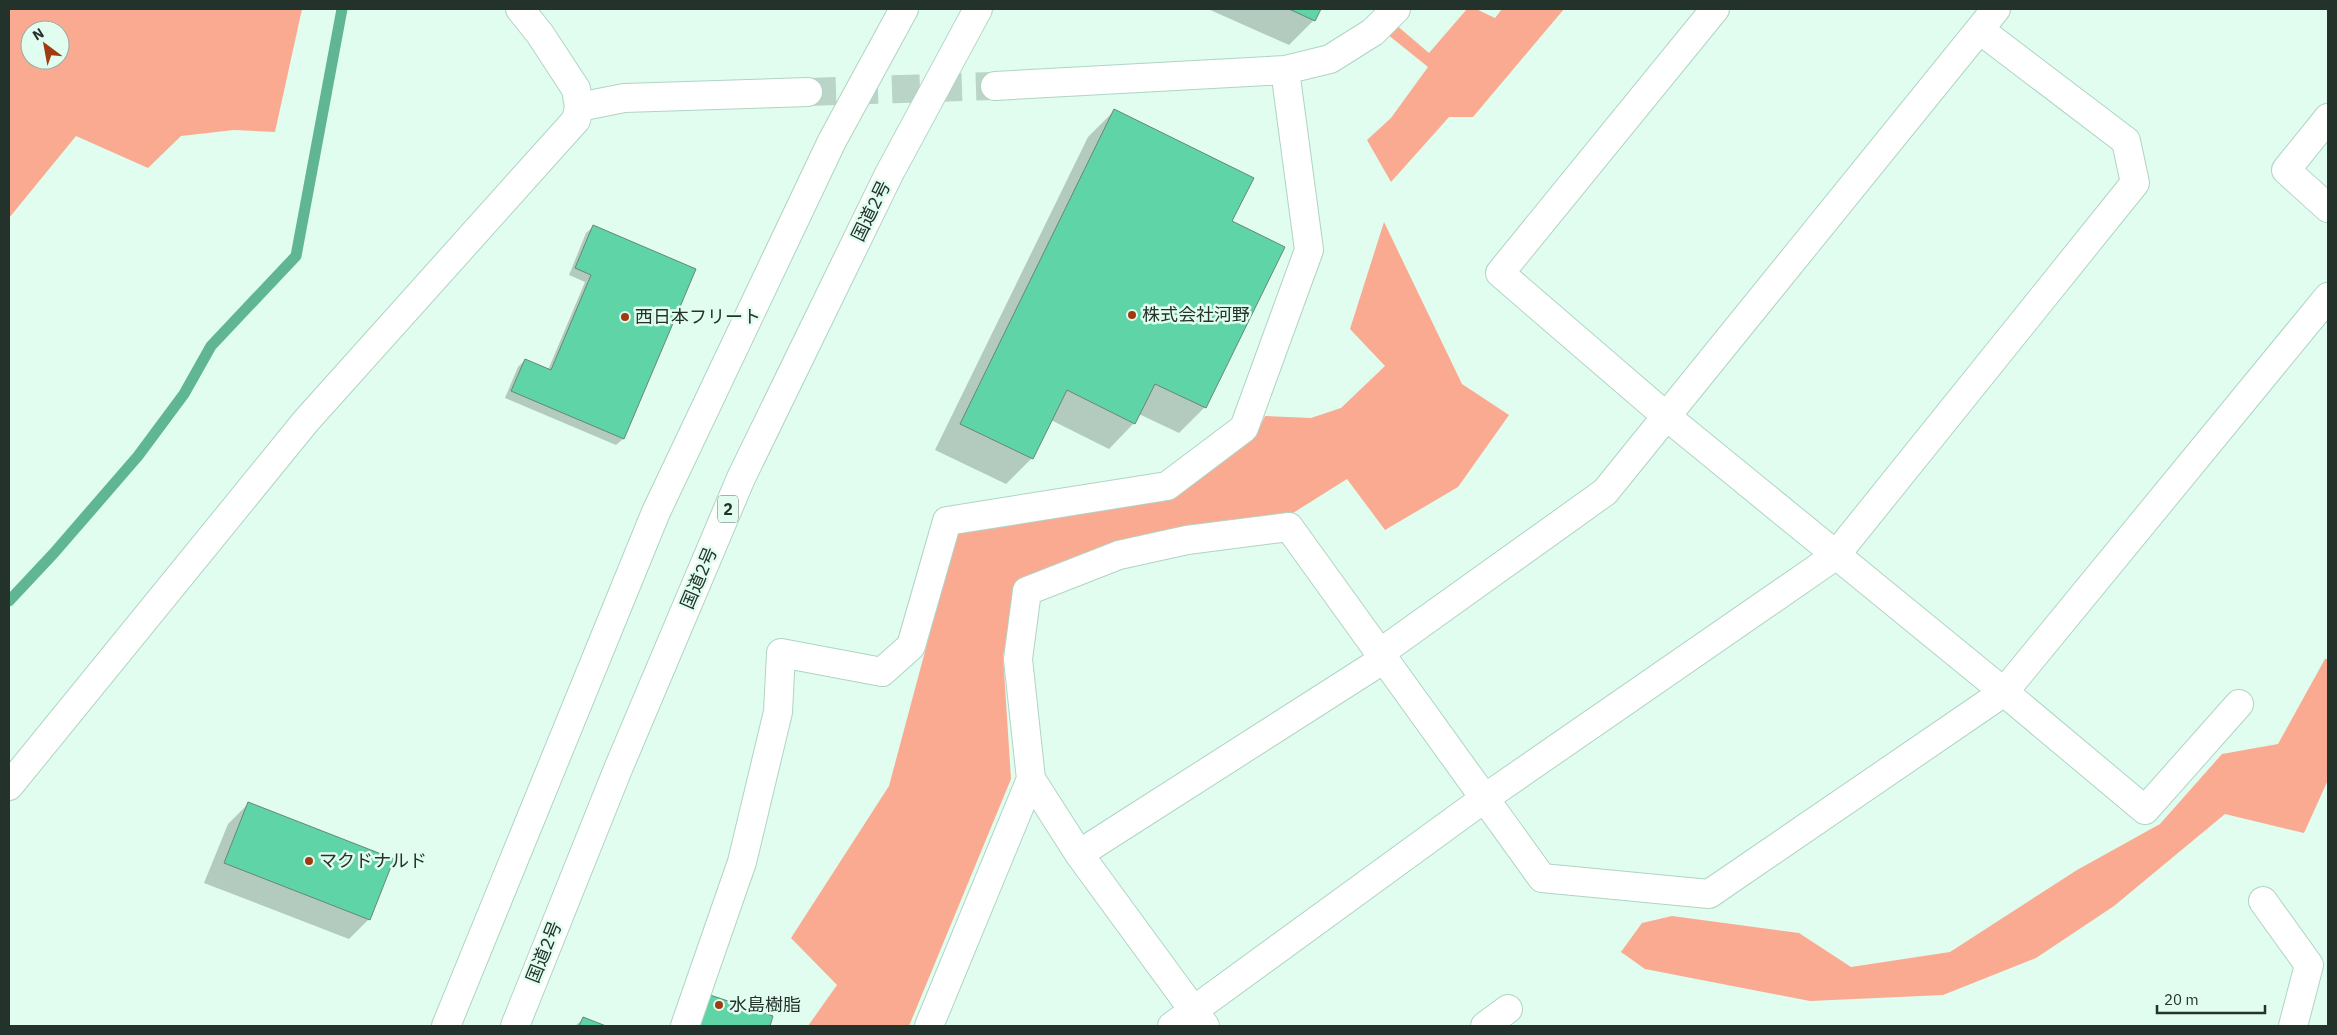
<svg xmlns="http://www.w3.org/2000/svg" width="2337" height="1035" viewBox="0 0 2337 1035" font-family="'IBM Plex Sans','Noto Sans JP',sans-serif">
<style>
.forest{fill:#faaa91;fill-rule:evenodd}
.shadow{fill:#0003}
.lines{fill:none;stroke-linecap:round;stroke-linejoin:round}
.stream{stroke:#60b693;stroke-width:11}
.building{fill:#5fd4a7;stroke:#668778}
.minor-tunnel{stroke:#bad4c8;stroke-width:28;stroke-dasharray:28 14;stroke-linecap:butt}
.minor-casing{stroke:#b0d4c3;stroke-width:30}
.trunk-casing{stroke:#b0d4c3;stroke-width:30}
.minor{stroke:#fff;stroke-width:28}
.trunk{stroke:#fff;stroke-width:28}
.poi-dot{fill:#a03a13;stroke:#e0fdef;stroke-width:2}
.labels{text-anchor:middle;stroke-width:5;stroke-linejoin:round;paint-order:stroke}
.shield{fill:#e0fdef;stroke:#5c6f66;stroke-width:1}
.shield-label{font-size:16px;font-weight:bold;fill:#24322c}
.street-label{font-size:18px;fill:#24322c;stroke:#e0fdef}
.poi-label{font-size:18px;fill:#24322c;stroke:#e0fdef;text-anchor:start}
</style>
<rect width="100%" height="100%" fill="#e0fdef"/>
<path class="forest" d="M9 9H302L275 132 234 130 181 136 148 168 76 136 9 218ZM30 30H60V60H30Z
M1467 9H1476L1495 18 1502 9H1564L1473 117H1449L1391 182 1367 140 1391 118 1428 67 1387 34 1395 24 1429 53Z
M1384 222 1462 384 1509 415 1458 487 1385 530 1347 479 1293 513 1130 540 1020 581 1003 656 1011 779 909 1026H808L837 985 791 938 889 786 957 532 1171 499 1255 437 1265 416 1311 418 1341 408 1385 366 1350 329Z
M2325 659H2328V780L2304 833 2225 814 2114 906 2036 958 1943 995 1810 1001 1645 969 1621 952 1642 923 1672 916 1799 933 1851 967 1950 952 2077 870 2160 824 2222 754 2278 744Z"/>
<path class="shadow" d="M1208 9H1319L1314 20 1289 45Z
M1114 111 1231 222 1205 407 1179 433 1139 414 1134 423 1109 449 1051 420 1032 458 1006 484 935 450 1088 137Z
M593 227 695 269 623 439 616 445 505 398 518 367 525 360 548 370 585 282 569 275 586 233Z
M248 804 369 919 349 939 204 883 228 824Z
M771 1017 768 1026H680Z
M583 1019 602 1026H575Z"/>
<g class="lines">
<path class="stream" d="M9 601 54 553 138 456 184 394 211 346 296 256 342 9"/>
</g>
<path class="building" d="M1289 9H1321L1315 21Z
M1114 109 1254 178 1232 221 1285 247 1206 408 1155 384 1135 424 1067 390 1033 459 960 424Z
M593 225 696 269 624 439 511 391 525 359 551 370 591 275 575 268Z
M248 802 394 859 370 920 224 863Z
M704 993 773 1016 770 1026H693Z
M583 1017 606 1026H579Z"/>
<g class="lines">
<path class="minor-tunnel" d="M808 92 995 86"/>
<defs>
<path id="minor" d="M1715 9 1500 273 1666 416 2004 692 2145 810 2239 704
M995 86 1285 70 1330 59 1373 32 1396 9
M579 107 624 98 808 92
M2328 118 2286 170 2328 208
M1380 653 1605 492 1996 9
M1031 779 1079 854 1205 1026
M9 786 306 421 576 120 579 107 576 89 540 34 520 9
M1079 854 1384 659
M2263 901 2309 965 2293 1026
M685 1026 742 862 778 712 781 653 882 672 911 646 947 521 1167 486 1244 428 1309 250 1285 70
M929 1026 1031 779 1018 659 1027 591 1119 555 1187 540 1289 527 1542 878 1709 894 2004 692 2328 297
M1172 1026 1485 798 1835 556 2135 183 2126 141 1980 30
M1485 1026 1508 1009"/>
<path id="trunk" d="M446 1026 656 512 832 141 904 9
M515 1026 618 769 741 478 889 174 978 9"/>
</defs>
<use href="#minor" class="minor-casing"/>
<use href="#trunk" class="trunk-casing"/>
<use href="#minor" class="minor"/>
<use href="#trunk" class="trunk"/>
</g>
<g class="poi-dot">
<circle cx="1132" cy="315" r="5"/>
<circle cx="625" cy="317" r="5"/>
<circle cx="309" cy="861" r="5"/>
<circle cx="719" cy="1005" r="5"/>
</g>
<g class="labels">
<rect class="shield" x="718" y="495.5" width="20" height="27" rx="4"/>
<g class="shield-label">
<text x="728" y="515">2</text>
</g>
<g class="street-label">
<text transform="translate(871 211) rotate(-64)" y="6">国道2号</text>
<text transform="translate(699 578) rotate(-67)" y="6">国道2号</text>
<text transform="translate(544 952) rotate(-68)" y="6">国道2号</text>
</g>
<g class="poi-label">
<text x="1142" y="321">株式会社河野</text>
<text x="635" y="323">西日本フリート</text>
<text x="319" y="867">マクドナルド</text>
<text x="729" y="1011">水島樹脂</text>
</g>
</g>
<rect width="2337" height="1035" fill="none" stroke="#24322c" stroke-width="20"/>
<g transform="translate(45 45) rotate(328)"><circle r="24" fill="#e0fdef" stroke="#95aca1"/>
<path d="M0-4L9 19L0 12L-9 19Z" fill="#a03a13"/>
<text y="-8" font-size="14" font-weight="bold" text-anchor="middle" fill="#24322c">N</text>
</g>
<path d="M2157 1005v8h108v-8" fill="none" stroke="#24322c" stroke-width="2.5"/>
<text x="2164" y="1005" font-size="15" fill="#24322c" stroke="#e0fdef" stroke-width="4" paint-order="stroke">20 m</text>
</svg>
